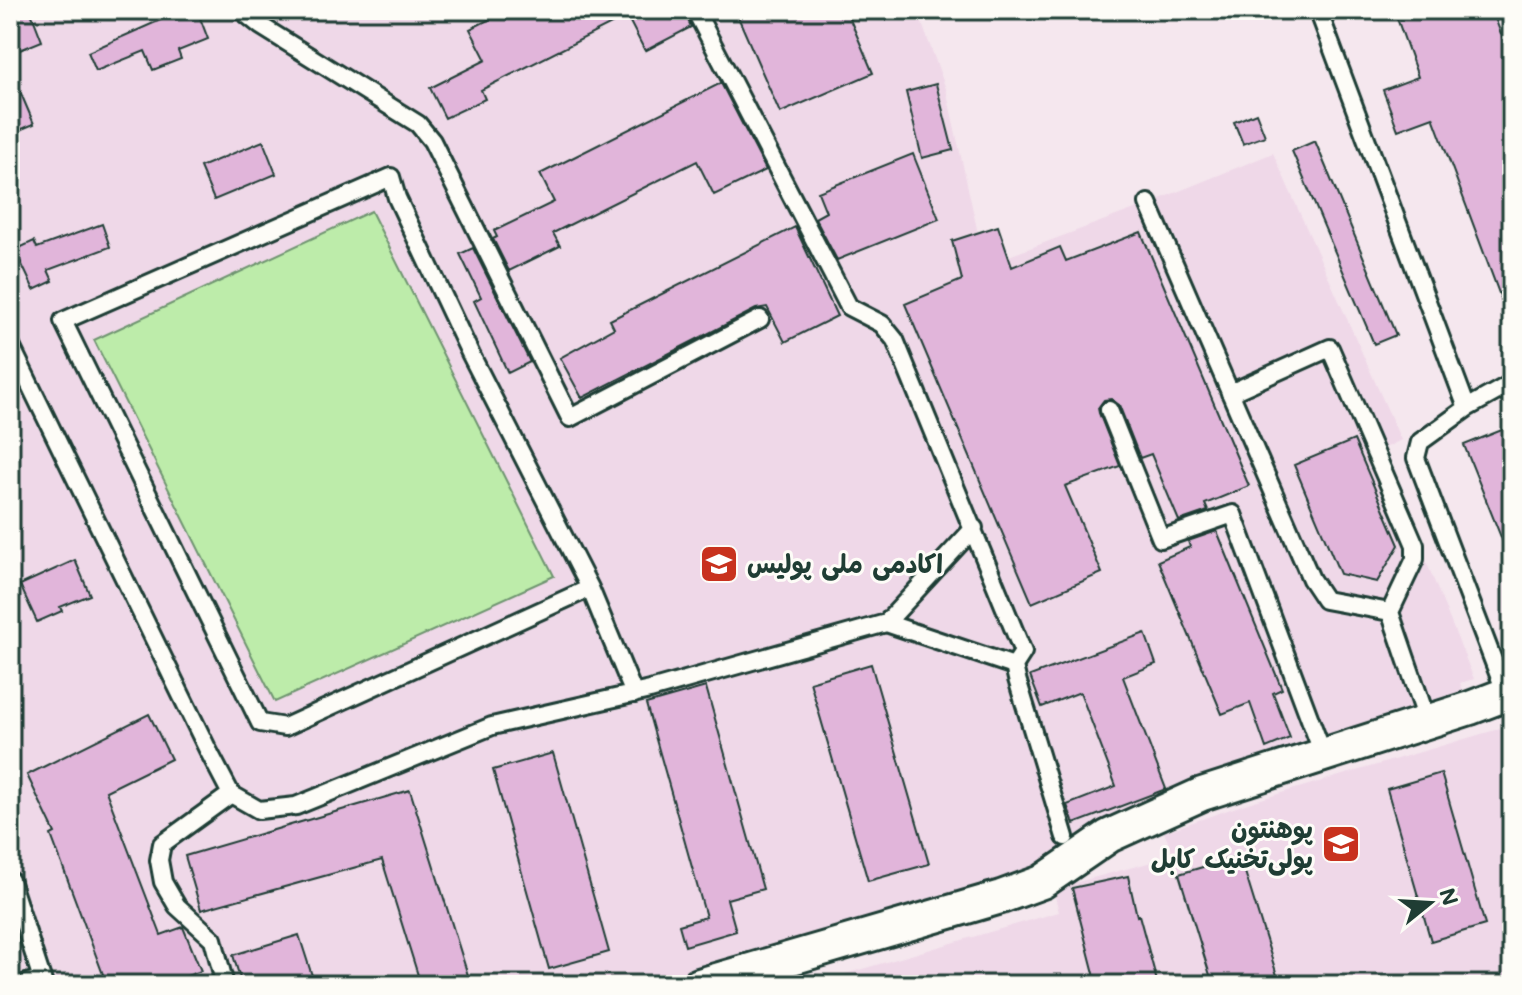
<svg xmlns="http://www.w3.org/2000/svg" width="1522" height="995" viewBox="0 0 1522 995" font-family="Mali,'Playpen Sans Arabic',sans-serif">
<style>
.built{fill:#efd8e8}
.green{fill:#bdecaa;stroke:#6e946f;stroke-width:2}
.building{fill:#e1b5da;stroke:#1f3d34;stroke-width:2}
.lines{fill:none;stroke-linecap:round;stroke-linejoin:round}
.service-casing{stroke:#1f3d34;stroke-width:22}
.minor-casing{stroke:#1f3d34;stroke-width:38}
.service{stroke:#fdfcf7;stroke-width:16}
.minor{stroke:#fdfcf7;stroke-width:32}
.labels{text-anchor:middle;stroke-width:6;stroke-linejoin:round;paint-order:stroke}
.poi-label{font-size:26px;font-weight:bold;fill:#1f3d34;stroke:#fdfcf7;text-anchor:start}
</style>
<rect width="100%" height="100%" fill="#f5e7ee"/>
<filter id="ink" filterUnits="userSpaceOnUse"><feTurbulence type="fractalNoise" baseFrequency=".0125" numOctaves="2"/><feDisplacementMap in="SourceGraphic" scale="16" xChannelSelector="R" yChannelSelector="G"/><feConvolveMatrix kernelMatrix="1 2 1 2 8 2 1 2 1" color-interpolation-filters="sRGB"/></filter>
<g filter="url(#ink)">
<path class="built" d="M10 10H917L946 89 985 265 1140 207 1273 153 1401 440 1381 450 1474 679 1460 683 1470 708 1202 794 1042 882 699 985H10Z
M1512 725V985H807L1059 912 1054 892 1063 886 1174 856 1164 832 1251 802Z"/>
<path class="green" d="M371 211 554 576 275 702 94 340Z"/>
<path class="building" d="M30 10 42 41 10 54V18Z
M183 10H197L208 39 178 51 181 59 153 70 145 51 96 71 88 52Z
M508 10H684L691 27 645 51 627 16 481 90 485 99 445 118 430 88 486 60 470 29Z
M735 10H846L873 73 780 113Z
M1394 10H1492L1512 63V319L1509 320 1433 117 1398 130 1383 90 1418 77Z
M10 68 34 124 10 134Z
M721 83 766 170 714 195 697 161 553 233 560 246 509 271 493 239 497 237 494 231 554 202 540 174Z
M936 84 953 150 922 158 906 92Z
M1256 113 1265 136 1243 144 1234 122Z
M263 141 276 174 214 200 200 167Z
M1315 141 1396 335 1374 344 1292 151Z
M913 154 939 219 837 260 815 218 826 212 818 192Z
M102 224 110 247 48 270 53 281 34 290 15 250 34 241 37 248Z
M998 226 1012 267 1060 247 1066 261 1141 232 1249 486 1205 504 1208 511 1179 521 1151 454 1140 458 1119 405 1111 399 1104 400 1098 408 1099 413 1120 466 1065 486 1102 573 1032 603 905 304 962 280 952 241Z
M795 227 837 316 785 342 767 307 756 309 582 398 560 358 614 328 610 320Z
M473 248 530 362 508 373 474 301 481 297 460 254Z
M1512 426V561L1511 562 1464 445Z
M1354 440 1399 545 1377 582 1340 574 1294 465Z
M1217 531 1282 689 1273 693 1290 738 1266 748 1250 703 1222 714 1158 561 1190 547 1188 541Z
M75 560 90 595 60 607 62 611 37 622 20 585Z
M1145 633 1156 664 1123 677 1166 789 1074 824 1067 805 1116 786 1080 692 1042 707 1030 676Z
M871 664 929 864 868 881 810 682Z
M706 687 763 889 727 899 736 931 685 946 679 925 706 917 646 704Z
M149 714 171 759 106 791 161 935 183 927 201 971 162 985H107L51 835 55 833 27 775Z
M553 753 609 952 549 969 493 770Z
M1441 773 1485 925 1431 941 1387 789Z
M410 790 471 985H421L382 860 201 910 185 856Z
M1240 856 1280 985H1213L1179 874Z
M1128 876 1137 916 1139 915 1158 985H1097L1072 888Z
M299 935 315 985H242L233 955Z"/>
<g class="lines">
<defs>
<path id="service" d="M241 10 261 26 418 124 432 141 570 418 760 319
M695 10 849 307 882 324 895 340 1023 652 1014 666 1017 679 1065 837
M1318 10 1467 408 1420 442 1416 458 1506 694
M391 177 397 198 471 355 590 588 285 727 260 723 63 321Z
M1148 203 1311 579 1325 600 1390 612 1427 720
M10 344 208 750 231 794 259 810 296 806 492 726 650 690 886 623
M1230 393 1330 348 1415 545V559L1390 612
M1467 408 1512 383
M1109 410 1161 539 1233 514 1323 754
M974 528 886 623 1014 666
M590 588 634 694
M10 880 44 985
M21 985 42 978
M225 985 213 939 177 906 163 882 159 860 162 844 231 794"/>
<path id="minor" d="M699 985 1001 897 1042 882 1109 836 1202 794 1470 708 1512 692"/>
</defs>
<use href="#service" class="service-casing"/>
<use href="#minor" class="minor-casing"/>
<use href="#service" class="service"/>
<use href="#minor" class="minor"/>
</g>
</g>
<defs>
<symbol id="university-square" viewBox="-11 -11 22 22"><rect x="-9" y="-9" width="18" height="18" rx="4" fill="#c8321e" stroke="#fdfcf7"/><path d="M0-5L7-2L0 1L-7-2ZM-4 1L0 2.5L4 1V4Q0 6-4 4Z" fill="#fff"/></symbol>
</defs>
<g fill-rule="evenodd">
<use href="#university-square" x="697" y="542" width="44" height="44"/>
<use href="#university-square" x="1319" y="822" width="44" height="44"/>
</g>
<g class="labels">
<g class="poi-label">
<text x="747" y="573">اکادمی ملی پولیس</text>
<text x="1313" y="838" text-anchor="end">پوهنتون<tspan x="1313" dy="30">پولی‌تخنیک کابل</tspan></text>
</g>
</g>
<rect width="1522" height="995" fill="none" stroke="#fdfcf7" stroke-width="40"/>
<rect x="20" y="20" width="1482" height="955" fill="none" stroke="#1f3d34" stroke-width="3" filter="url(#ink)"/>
<g transform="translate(1430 903) rotate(72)" stroke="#fdfcf7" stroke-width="6" paint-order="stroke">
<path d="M0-6L14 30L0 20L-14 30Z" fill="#1f3d34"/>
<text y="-12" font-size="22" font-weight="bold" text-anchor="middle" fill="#1f3d34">N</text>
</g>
</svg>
